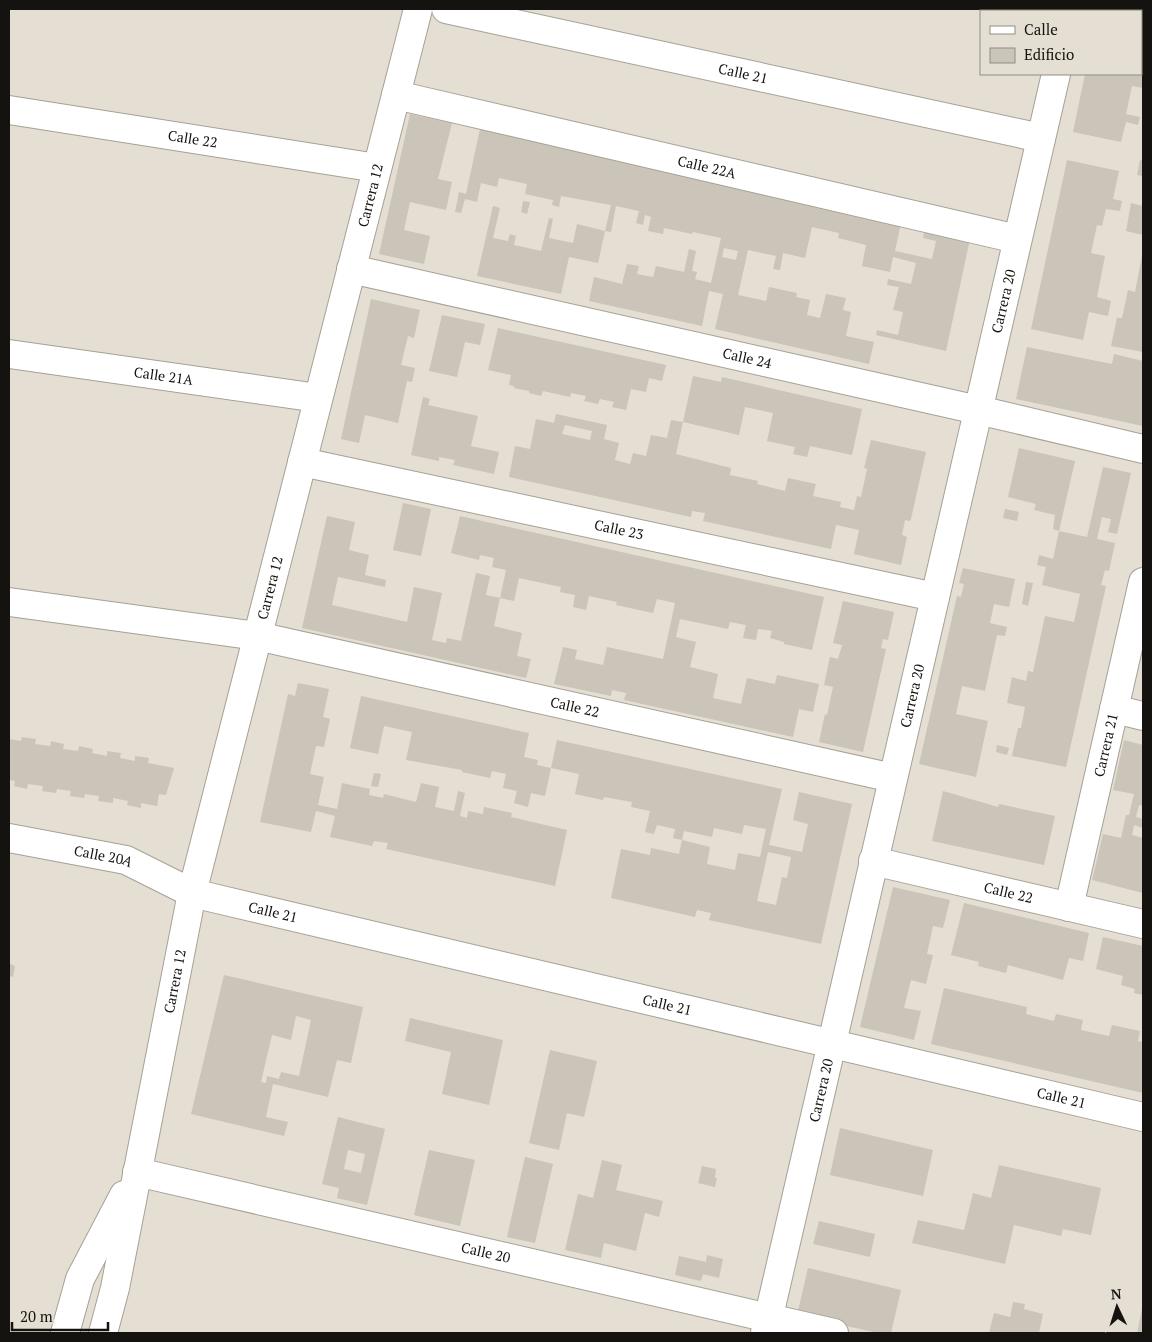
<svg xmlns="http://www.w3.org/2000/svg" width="1152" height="1342" viewBox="0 0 1152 1342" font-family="'PT Serif',serif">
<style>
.building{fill:#cac4b9;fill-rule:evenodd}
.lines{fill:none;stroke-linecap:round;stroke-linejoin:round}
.street-casing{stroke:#a6a196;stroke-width:30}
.street{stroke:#fff;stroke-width:28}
.labels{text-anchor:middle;stroke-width:4.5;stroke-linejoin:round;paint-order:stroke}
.street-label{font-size:14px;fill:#15130f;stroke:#e4ded3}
</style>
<rect width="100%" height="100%" fill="#e4ded3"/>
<path class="building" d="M1141 29 1143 30V88L1132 86 1126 114 1140 117 1138 125 1126 122 1121 142 1073 132 1085 74H1141Z
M410 114 452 123 438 179 452 182 446 210 410 202 404 230 430 236 424 264 379 254Z
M480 129 901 223 895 251 932 259 936 241 923 238 925 229 970 239 946 351 876 335 877 330 898 335 903 312 893 310 899 287 887 285 888 279 911 284 916 263 893 257 890 272 862 266 866 245 838 238 839 233 812 227 805 258 783 253 780 270 773 269 776 256 748 250 738 295 766 301 769 287 797 293 796 297 810 300 807 315 820 318 826 294 846 298 843 310 851 312 846 336 874 342 869 364 715 329 723 294 709 291 702 326 589 301 594 277 622 284 627 264 639 266 637 274 653 277 656 266 684 272 689 249 696 251 692 271 697 272 695 279 711 283 721 238 693 232 692 234 664 228 663 234 648 231 651 217 645 215 643 225 636 223 639 211 616 206 611 232 605 231 598 263 569 257 561 294 477 276 493 206 500 208 493 238 508 241 510 234 516 236 514 245 541 251 549 218 553 219 549 238 573 243 577 224 605 231 611 205 561 196 559 207 552 205 553 200 525 194 527 184 499 178 497 187 481 183 477 202 465 199 461 213 455 212 459 192 466 194ZM724 248 738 251 736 260 722 257Z
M1067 160 1119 171 1113 199 1122 201 1120 211 1106 209 1102 226 1097 225 1091 253 1105 256 1097 297 1111 301 1108 316 1089 312 1083 340 1031 329Z
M1140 160 1143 161V176L1137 175Z
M523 201 530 202 527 214 521 212Z
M1131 203 1143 206V235L1126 231Z
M1142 256H1143V352L1111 346 1117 318H1122L1128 290 1135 292Z
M371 299 420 310 414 338 408 336 401 365 415 368 412 382 407 381 398 423 365 415 359 443 341 439Z
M442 315 485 324 480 345 465 342 457 377 429 371Z
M498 328 666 365 662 381 649 378 646 392 631 389 626 410 612 407 614 402 600 399 598 404 584 401 586 396 571 393 570 397 543 391 541 396 529 393V391L514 388V386L509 385 511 375 488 370Z
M1027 347 1112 364 1114 354 1143 361V426L1016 399Z
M693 376 721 382 722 377 862 409 852 455 810 446 807 457 793 454 795 447 767 441 773 413 745 407 739 435 683 422Z
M423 397 430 399 428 405 478 416 471 446 499 452 494 474 453 465 455 460 439 457V461L411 455Z
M556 414 607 425 604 439 619 443 615 460 630 464 633 453 646 456 651 435 667 438 671 420 683 422 676 454 731 468 730 475 758 481 757 484 785 491 788 478 816 484 813 496 841 502 840 507 854 510 857 496 861 497 867 469 864 468 871 440 926 452 911 519 910 521 905 520 902 535 907 537 901 565 854 554 859 530 836 525 831 549 703 521 705 513 692 511 691 517 509 477 515 446 530 449 536 419 554 423ZM565 425 592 431 590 440 562 434Z
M1019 448 1075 461 1059 531 1053 529 1055 515 1034 510 1036 504 1008 497Z
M1103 467 1131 473 1117 534 1108 532 1111 519 1102 517 1097 539 1115 543 1109 571 1105 570 1101 585 1106 586 1066 767 1012 756 1018 728H1021L1025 707 1007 703 1012 677 1026 681 1028 671 1033 672 1045 616 1074 622 1080 594 1042 585 1046 567 1037 565 1039 555 1053 559 1059 531 1087 537Z
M403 503 431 509 421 556 393 550Z
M1005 509 1019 512 1017 521 1003 518Z
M327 516 355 522 349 550 369 555 365 575 386 580 385 587 338 577 332 605 407 622 414 587 442 593 432 640 446 643 447 638 461 641 476 573 490 576 486 595 500 598 494 626 522 633 517 656 531 659 526 678 302 628Z
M460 516 824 597 812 650 784 644V642L770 638 772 631 758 629 756 640 743 638 746 625 730 622 728 629 680 619 676 637 696 642 690 667 718 674 713 698 741 704 747 678 775 684 777 675 819 684 813 712 799 709 793 737 624 700 626 693 612 690 611 696 554 684 563 647 577 650 575 659 603 665 607 647 663 659 675 603 657 599 653 613 616 605 617 602 589 596 586 610 573 607 575 595 560 592 561 587 519 578 514 601 500 598 506 570 492 567 494 558 480 555 479 560 451 553Z
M963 568 1015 579 1009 607 994 604 990 623 1007 627 1005 636 997 635 985 691 962 686 956 714 988 721 976 777 919 764 957 596 961 597 964 584 959 583Z
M1026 582 1033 583 1028 606 1022 604Z
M843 601 894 612 888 640 883 639 881 648 886 649 863 752 819 742 825 714 827 715 833 687 824 685 830 657 838 659 842 645 833 643Z
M298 683 329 689 323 717 330 719 324 747 316 746 310 774 324 777 318 805 337 809 342 783 370 789 369 795 383 798 384 794 416 802 421 783 439 787 435 807 454 811 458 791 465 793 460 816 467 818 468 811 483 814 484 807 512 813 511 817 567 830 555 886 386 849 388 843 374 841 372 846 330 837 335 816 316 811 311 832 260 822 288 694 295 696Z
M361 696 529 733 524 757 538 760 537 765 551 768 557 740 782 789 769 845 802 852 808 824 793 820 799 792 852 804 821 944 709 920 711 913 697 910 695 917 611 898 621 849 650 855 651 848 679 854 682 840 710 847 707 864 735 870 738 853 760 857 766 829 744 825 742 834 714 828 712 837 684 831 682 840 673 838 675 829 657 825 654 834 645 832 650 811 631 807 632 802 604 797 603 800 575 794 579 774 551 768 545 796 531 793 528 807 514 803 517 791 503 788 506 774 492 771 490 778 462 772V770L406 760 412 732 384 726 378 754 350 748ZM768 852 791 857 787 878 782 877 776 905 757 901Z
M22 737 36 739 35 744 50 746 51 741 64 744 63 749 78 751 79 746 93 749 92 753 107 756V751L121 753 120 758 135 761V756L149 758 148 763 174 768 166 795 159 794 157 806 141 803V808L127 805 128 801 113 798V803L98 801 99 796 85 794 84 798 70 796 71 791 57 789 56 793 42 791 43 786 28 784 27 789 14 786 15 781 9 780V739L21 741Z
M1124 740 1143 745V806L1139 805 1136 817 1143 819V828L1134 825 1132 835 1143 838V893L1092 880 1103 834 1121 838 1126 815H1129L1134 794 1113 790Z
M997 745 1009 748 1007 755 996 752Z
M374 773 381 774 378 787 371 786Z
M943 791 998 807 999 804 1055 816 1044 865 932 841Z
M893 887 950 900 943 928 933 926 927 954 933 955 926 984 911 980 904 1008 921 1011 914 1040 860 1027Z
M964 903 1089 933 1083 961 1069 958 1063 980 1008 965 1006 973 978 966 979 962 951 955Z
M1103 937 1143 946V995L1134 993 1135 989 1121 985 1123 976 1096 969Z
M10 964 15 966 13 977 9 976Z
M224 975 363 1007 351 1063 337 1060 328 1097 273 1084 266 1117 288 1122 284 1136 191 1114ZM296 1016 311 1020 299 1076 281 1072 279 1079 267 1076 266 1083 261 1082 272 1035 291 1040Z
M944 988 1027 1007 1026 1014 1054 1021 1056 1014 1083 1020 1081 1030 1109 1036 1112 1025 1140 1031 1138 1041 1143 1042V1093L931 1044Z
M410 1018 503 1040 489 1105 442 1094 451 1052 405 1041Z
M550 1050 597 1061 584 1117 567 1113 559 1150 529 1143Z
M338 1117 385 1129 367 1205 337 1198 339 1188 322 1184ZM348 1150 365 1154 361 1173 344 1169Z
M840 1128 933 1150 923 1196 830 1175Z
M429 1150 475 1160 460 1226 414 1215Z
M525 1157 553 1164 535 1243 507 1237Z
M602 1160 622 1165 616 1190 663 1201 659 1217 645 1213 636 1251 604 1243 601 1258 565 1250 578 1194 593 1198Z
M999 1165 1101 1188 1091 1235 1063 1229 1061 1236 1014 1225 1005 1264 912 1243 918 1220 964 1230 973 1193 991 1198Z
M702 1166 716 1169 715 1178H717L715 1187 698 1183Z
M819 1221 875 1234 870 1257 813 1244Z
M707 1255 723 1259 719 1278 703 1274 701 1281 675 1275 679 1256 706 1262Z
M808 1268 901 1290 891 1333H878L797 1315Z
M1013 1302 1025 1304 1024 1309 1043 1314 1039 1333H989L994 1313 1010 1317Z
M1142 1309 1143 1333H1137Z"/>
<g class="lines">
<defs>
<g id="street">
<path id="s1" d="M446 9 1041 138"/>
<path d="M1070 11V9"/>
<path id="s2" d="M396 95 1017 239"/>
<path id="s3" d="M9 110 377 168"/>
<path id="s4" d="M351 269 978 410 1143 449"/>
<path id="s5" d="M9 354 318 398"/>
<path id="s6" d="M302 462 935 597"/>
<path id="s7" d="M9 602 257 636 893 778"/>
<path d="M1114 709 1143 716"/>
<path id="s8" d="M9 838 126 860 192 893 1143 1117"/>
<path id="s9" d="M873 861 1143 924"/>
<path id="s10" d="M1069 907 1143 582"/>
<path id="s11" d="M137 1172 834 1333"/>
<path d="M65 1333 80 1279 124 1195"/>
<path id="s12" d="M103 1333 115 1288 192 893 418 9"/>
<path id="s13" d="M765 1333 1056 74"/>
</g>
</defs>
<use href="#street" class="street-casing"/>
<use href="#street" class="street"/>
</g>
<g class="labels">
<g class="street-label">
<text dy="5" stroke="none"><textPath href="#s1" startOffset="304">Calle 21</textPath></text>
<text dy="5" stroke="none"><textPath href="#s3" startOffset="186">Calle 22</textPath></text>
<text dy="5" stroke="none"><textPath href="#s2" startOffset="319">Calle 22A</textPath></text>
<text dy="5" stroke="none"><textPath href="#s12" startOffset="1169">Carrera 12</textPath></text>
<text dy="5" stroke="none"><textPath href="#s13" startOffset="1059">Carrera 20</textPath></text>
<text dy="5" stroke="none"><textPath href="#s4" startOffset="406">Calle 24</textPath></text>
<text dy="5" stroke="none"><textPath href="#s5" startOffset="156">Calle 21A</textPath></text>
<text dy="5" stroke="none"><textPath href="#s6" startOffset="324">Calle 23</textPath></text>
<text dy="5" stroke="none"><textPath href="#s12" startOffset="764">Carrera 12</textPath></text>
<text dy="5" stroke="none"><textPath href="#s13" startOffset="654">Carrera 20</textPath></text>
<text dy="5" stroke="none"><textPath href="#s7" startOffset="576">Calle 22</textPath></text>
<text dy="5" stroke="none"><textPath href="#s10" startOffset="166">Carrera 21</textPath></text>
<text dy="5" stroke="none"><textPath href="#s8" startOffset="96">Calle 20A</textPath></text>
<text dy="5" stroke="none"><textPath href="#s9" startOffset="139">Calle 22</textPath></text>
<text dy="5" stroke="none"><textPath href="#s8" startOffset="276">Calle 21</textPath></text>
<text dy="5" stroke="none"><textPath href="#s12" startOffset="359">Carrera 12</textPath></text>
<text dy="5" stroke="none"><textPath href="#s8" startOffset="681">Calle 21</textPath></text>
<text dy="5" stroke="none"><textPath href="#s13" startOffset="249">Carrera 20</textPath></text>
<text dy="5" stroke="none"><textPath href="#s8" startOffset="1086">Calle 21</textPath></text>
<text dy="5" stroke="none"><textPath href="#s11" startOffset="358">Calle 20</textPath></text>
</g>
</g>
<rect width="1152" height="1342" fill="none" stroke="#15130f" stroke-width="20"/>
<rect x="980" y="10" width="162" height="65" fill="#e4ded3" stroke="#918d85"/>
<rect x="990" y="26" width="25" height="8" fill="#ffffff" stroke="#918d85"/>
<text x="1024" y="35" font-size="15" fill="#15130f">Calle</text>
<rect x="990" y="48" width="25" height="15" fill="#cac4b9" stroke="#918d85"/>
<text x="1024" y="60" font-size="15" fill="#15130f">Edificio</text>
<g transform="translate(1117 1307) rotate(356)" stroke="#e4ded3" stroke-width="4" paint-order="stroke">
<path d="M0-4L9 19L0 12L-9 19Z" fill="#15130f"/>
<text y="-8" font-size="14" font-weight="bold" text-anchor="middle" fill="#15130f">N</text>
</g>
<path d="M12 1322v8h96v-8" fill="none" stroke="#15130f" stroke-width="2.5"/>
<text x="20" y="1322" font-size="15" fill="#15130f" stroke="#e4ded3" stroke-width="4" paint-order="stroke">20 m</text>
</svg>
